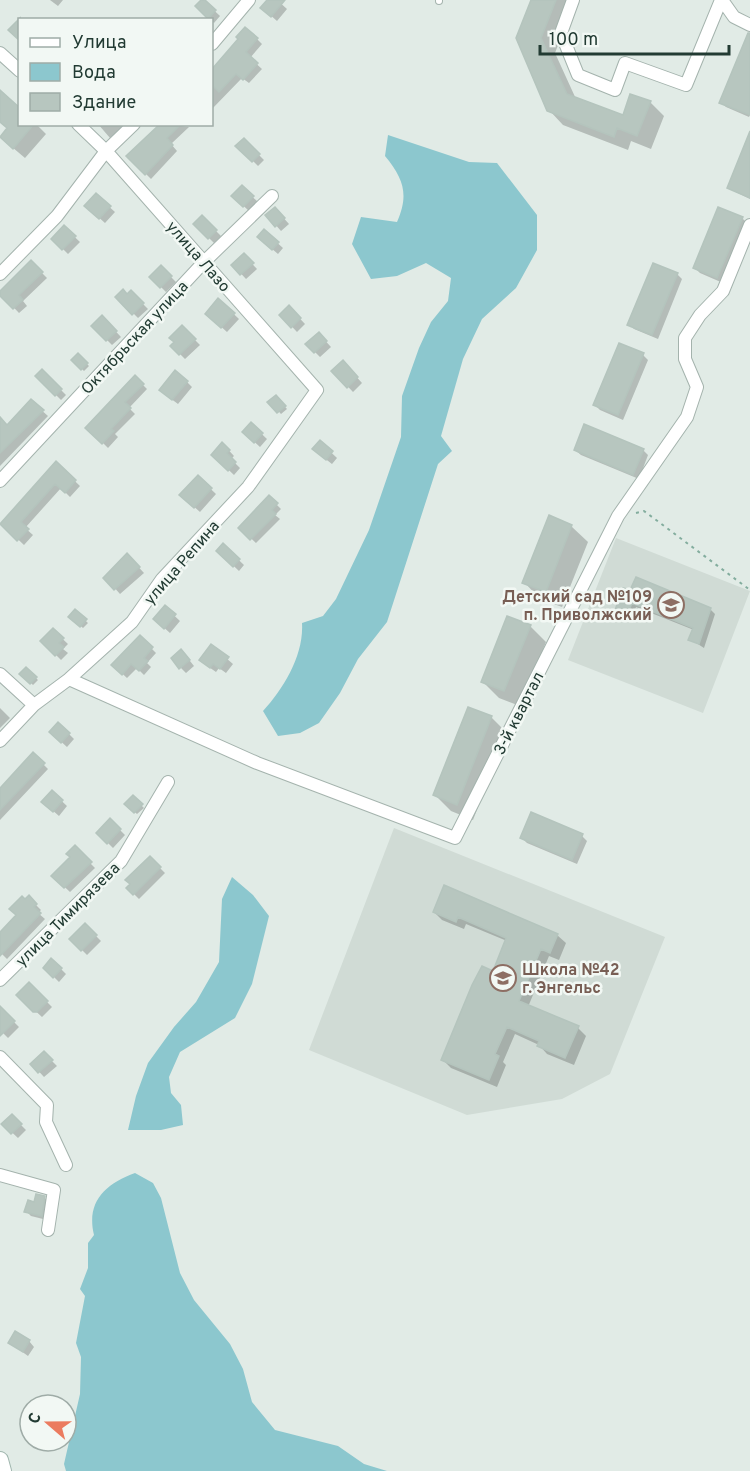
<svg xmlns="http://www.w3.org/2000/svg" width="750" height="1471" viewBox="0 0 750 1471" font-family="Overpass,sans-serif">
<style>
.built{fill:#d0dbd5}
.water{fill:#8cc7ce}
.shadow{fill:#0003}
.building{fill:#b7c6bf;stroke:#b4c4bd;stroke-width:1.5}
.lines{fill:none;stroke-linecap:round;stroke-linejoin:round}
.lane-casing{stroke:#a4b3ad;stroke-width:8}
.street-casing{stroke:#a4b3ad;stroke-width:14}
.secondary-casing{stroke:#a0b6ae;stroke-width:18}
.path{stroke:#83ad9e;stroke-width:2;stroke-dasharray:3 4.5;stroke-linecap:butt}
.lane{stroke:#fff;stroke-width:6}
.street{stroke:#fff;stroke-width:12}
.secondary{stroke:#fff;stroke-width:16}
.labels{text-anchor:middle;stroke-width:5;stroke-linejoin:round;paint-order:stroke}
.street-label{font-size:16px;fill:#223b33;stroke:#f2f8f4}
.education-label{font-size:16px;font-weight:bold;fill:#785e54;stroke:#f2f8f4;text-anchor:end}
</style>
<rect width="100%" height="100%" fill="#e1ebe6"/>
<path class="built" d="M616 538 750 591 703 713 568 660Z
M394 828 665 937 610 1074 562 1099 467 1115 309 1050Z"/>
<path class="water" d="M388 135 469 162 497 163 537 215V250L516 288 482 319 463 359 441 436 452 451 438 464 387 622 358 659 340 693 319 723 300 733 278 736 263 711C284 688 304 655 302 623L323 616 336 599 369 530 401 437 402 396 419 348 431 322 448 301 451 278 426 263 397 276 371 279 352 244 361 217 397 222C409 195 404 179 385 156Z
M232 877 253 895 269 916 252 984 235 1018 180 1052 169 1077 171 1093 181 1105 183 1125 161 1130H128L136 1096 148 1063 174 1027 196 1002 219 962 222 899Z
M135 1173 153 1183 161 1198 180 1273 194 1300 230 1344 243 1369 252 1402 275 1430 338 1446 364 1464 387 1471H66L64 1464 80 1394 81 1357 76 1343 85 1296 80 1289 88 1268V1243L94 1235C86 1202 105 1184 135 1173Z"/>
<path class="shadow" d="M50 0H63L58 6Z
M203 0 220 16 214 23 197 6Z
M269 0H277L287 9 277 21 268 13Z
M533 0H575L555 53 576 99 623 117 650 102 664 116 651 149 631 141 628 150 563 125 549 110Z
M240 39H257L262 44 250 58 262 69 249 83 242 78 212 109V71Z
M750 43V115L749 117 726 107 721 102Z
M0 92 20 124H36L46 134 25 158 12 147 8 129 0 122Z
M98 124H121L123 126 110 138Z
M161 124 189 127 171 144 177 151 151 179 128 156Z
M750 134V199L728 188Z
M244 140 264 160 258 166 238 146Z
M242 187 258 202 249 211 233 196Z
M96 195 115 212 105 223 86 206Z
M280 214 289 224 281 231 267 215Z
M202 217 221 236 214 243 195 224Z
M742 218 747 223 723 283 700 273 695 268Z
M64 227 80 242 68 254 53 239Z
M264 231 283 248 278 254 264 242Z
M244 255 257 269 246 279 233 265Z
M31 262 47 278 23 301 27 306 19 313 0 293Z
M161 267 176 282 166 292 151 277Z
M677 274 682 279 658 339 634 329 629 324Z
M131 292 148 309 138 318 117 297 127 296Z
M219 300 239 319 227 332 207 314Z
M289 307 305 324 297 332 281 315Z
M102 317 121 337 112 345 93 326Z
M182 327 200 345 185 359 172 346Z
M319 334 331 347 320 357 307 344Z
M78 355 89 366 84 371 73 360Z
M643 355 648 360 623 420 600 410 595 405Z
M343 362 362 383 353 392 333 371Z
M42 371 66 395 61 400 37 376Z
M135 377 147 389 129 408 135 414 115 434 118 437 108 448 88 428Z
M187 382 192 387 178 404 166 395Z
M276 397 287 409 281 414 270 402Z
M31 401 48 416 0 466V419L7 427Z
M251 424 267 439 260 447 244 432Z
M320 442 337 458 332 464 319 454Z
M223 444 234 456 231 459 240 468 234 475 213 455Z
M575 450H643L648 455 639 479 581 455Z
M56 463 80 486 70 497 61 488 25 528 33 535 24 545 2 524Z
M198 477 216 494 200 512 181 495Z
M269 497 281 509 275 515 280 519 256 543 240 528Z
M571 526 588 542 562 607 540 599 524 582Z
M223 545 244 565 239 571 218 551Z
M132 560 144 573 120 594 106 578Z
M624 590 710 609 715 614 704 648 690 639 694 630 636 607 632 618 621 614 616 609Z
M165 607 180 621 170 633 160 624Z
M75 611 88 623 83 628 70 617Z
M530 626 546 642 520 706 499 698 483 682Z
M53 630 68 644 63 649 68 653 61 660 42 641Z
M140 637 156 653 147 663 151 667 144 675 137 668 127 678 113 665Z
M212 646 233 664 226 673 219 668 216 672 206 665Z
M186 656 194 666 186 673 181 668Z
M26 669 38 680 33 685 21 673Z
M0 708 10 718 0 728Z
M491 717 507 733 473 820 451 811 435 795Z
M69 734 74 739 67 747 56 737Z
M33 754 48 769 0 820V788Z
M52 792 67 806 59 816 43 802Z
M133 797 144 808 137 814 126 804Z
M110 820 125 835 113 848 98 833Z
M582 836 587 841 577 864 527 843 522 838Z
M75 848 95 868 70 892 53 876 72 857Z
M150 858 165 873 139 899 128 888Z
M29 898 41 910 38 913 45 919 7 959 0 952V934L18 915Z
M434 912 557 935 566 943 559 960 549 956 528 1007 578 1028 586 1036 574 1065 547 1054 539 1045 515 1034 503 1062 506 1065 497 1087 451 1068 443 1060 493 973 507 941 466 924 464 929 442 920Z
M85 925 101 941 87 955 71 939Z
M52 960 66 974 59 982 45 968Z
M29 984 52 1007 42 1017 18 995Z
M3 1011 19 1027 8 1038 0 1030V1015Z
M44 1053 57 1066 44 1077 32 1064Z
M12 1116 26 1130 18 1138 3 1124Z
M44 1197 49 1203 47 1220 31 1216 26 1211Z
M29 1341 34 1347 28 1356 10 1343Z"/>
<path class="building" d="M201 0H205L216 10 208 19 195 6Z
M267 0H285L271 17 260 8Z
M531 0H556L541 38 567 94 623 115 630 94 651 101 637 136 617 128 614 137 547 111 516 38Z
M20 18V41L8 30Z
M245 27 258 38 246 52 258 63 243 80 236 74 219 92 212 85V69L238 39 236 37Z
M748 33H750V115L719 103Z
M0 90 20 108V124H34L13 149 0 137 7 128 0 122Z
M160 124H181L167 138 173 145 145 175 126 156Z
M750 131V198L727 188Z
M244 138 260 154 252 162 235 146Z
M242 185 254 196 243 207 231 196Z
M96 193 111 206 99 219 84 206Z
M275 207 285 218 275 227 265 215Z
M718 207 743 217 717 278 693 268Z
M202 215 217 230 208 239 193 224Z
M64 225 76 236 62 250 51 239Z
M264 229 279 242 272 250 257 237Z
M244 253 254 263 240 275 231 265Z
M31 260 43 272 19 295 23 300 13 309 0 296V291Z
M653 263 678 273 652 335 627 325Z
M161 265 172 276 160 288 149 277Z
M123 289 127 294 131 290 144 303 132 315 115 297Z
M218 298 235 313 221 328 205 314Z
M289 305 301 318 291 328 279 315Z
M102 315 117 331 106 341 91 326Z
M182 325 196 339 179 355 170 346 174 342 169 338Z
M319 332 327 341 314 353 305 344Z
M619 343 644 353 618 415 593 405Z
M78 353 88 363 81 370 71 360Z
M343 360 358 377 347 388 331 371Z
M42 369 62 389 55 396 35 376Z
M175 370 188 381 172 400 159 390Z
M135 375 144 384 125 402 131 408 111 429 114 431 102 444 85 428Z
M276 395 286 406 277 413 267 402Z
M31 399 44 410 0 453V417L7 425Z
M251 422 263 433 254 443 242 432Z
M584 424 644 449 633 475 574 450Z
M320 440 333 451 326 460 312 449Z
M222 442 230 450 227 453 236 462 228 471 211 455Z
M56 461 76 480 65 493 55 484 21 522 29 529 17 541 0 524Z
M198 475 212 488 194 508 179 495Z
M269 495 278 503 272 510 276 514 250 540 238 528Z
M549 515 572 525 546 592 522 583Z
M223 543 240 559 233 567 216 551Z
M127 553 140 567 114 590 103 578Z
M636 577 711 608 699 644 688 640 693 628 632 603 627 615 615 610 623 588 630 590Z
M165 605 176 614 164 629 153 619Z
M75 609 87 619 80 627 68 617Z
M507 616 531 625 504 691 481 682Z
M53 628 64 638 59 643 64 647 55 656 40 641Z
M140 635 153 647 144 658 148 661 139 671 131 664 122 675 111 665Z
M211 644 229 657 220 669 213 664 210 668 199 660Z
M181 649 190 660 179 669 171 658Z
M26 667 37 677 30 684 19 674Z
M468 707 492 716 457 805 433 795Z
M58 722 70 733 61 743 49 732Z
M33 752 45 763 0 810V788Z
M52 790 63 800 53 812 41 802Z
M133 795 143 804 134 813 124 804Z
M531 812 583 834 572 860 520 838Z
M110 818 121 829 107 844 96 833Z
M75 845 92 862 64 888 51 876 70 857 66 854Z
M150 856 161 867 133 895 126 888 130 884 125 880Z
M444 885 558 934 550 953 541 949 519 1001 579 1026 565 1058 537 1046 539 1041 507 1027 495 1054 499 1056 489 1080 441 1060 472 985 482 966 493 971 506 938 458 917 456 922 433 912Z
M29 895 37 904 34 907 41 913 0 956V932L16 915 9 909 22 896 25 899Z
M85 923 97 935 81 951 69 939Z
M51 958 62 968 53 978 43 968Z
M29 982 48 1001 37 1012H33L16 995Z
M0 1006 15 1021 0 1036Z
M44 1051 53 1060 38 1073 30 1064Z
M12 1114 22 1124 11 1134 1 1124Z
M36 1194 45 1196 42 1216 24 1212 28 1200 34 1202Z
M15 1331 30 1340 23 1352 8 1343Z"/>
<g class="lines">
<defs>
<path id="lane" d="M439 1V0"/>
<path id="street" d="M573 0 561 33 578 75 615 90 625 63 686 85 721 0
M722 0 734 17 750 25
M212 44 249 0
M0 53 20 71
M0 274 57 216 106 151 134 124
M0 481 204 262 272 196
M0 674 34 705
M69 679 257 763 455 838 618 516 687 417 697 387 685 359V338L700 315 723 291 750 225
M0 741 34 705 69 679 132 622 162 579 248 487 317 390 106 151 78 124
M0 980 121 861 168 782
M0 1057 47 1105 46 1122 66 1165
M0 1175 54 1190 48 1230"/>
<path id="secondary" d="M0 1460 3 1471"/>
</defs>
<use href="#lane" class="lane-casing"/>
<use href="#street" class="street-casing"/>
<use href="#secondary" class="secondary-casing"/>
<path class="path" d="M636 513 644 511 750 590"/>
<use href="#lane" class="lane"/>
<use href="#street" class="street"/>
<use href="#secondary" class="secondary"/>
</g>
<defs>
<symbol id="school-ring" viewBox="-11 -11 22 22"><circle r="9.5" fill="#f2f8f4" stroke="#8d6e63" stroke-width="1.5"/><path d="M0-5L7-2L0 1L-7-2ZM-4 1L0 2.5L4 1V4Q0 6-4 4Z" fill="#8d6e63"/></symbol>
</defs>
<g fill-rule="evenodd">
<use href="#school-ring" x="656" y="590" width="30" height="30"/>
<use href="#school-ring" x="488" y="963" width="30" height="30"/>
</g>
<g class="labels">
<g class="street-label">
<text transform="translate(199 256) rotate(49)" y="6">улица Лазо</text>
<text transform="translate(134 337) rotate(-47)" y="6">Октябрьская улица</text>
<text transform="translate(181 562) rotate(-49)" y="6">улица Репина</text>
<text transform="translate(518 713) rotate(-63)" y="6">3-й квартал</text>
<text transform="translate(67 914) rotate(-45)" y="6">улица Тимирязева</text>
</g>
<g class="education-label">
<text x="652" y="602">Детский сад №109<tspan x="652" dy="18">п. Приволжский</tspan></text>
<text x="522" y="975" text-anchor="start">Школа №42<tspan x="522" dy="18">г. Энгельс</tspan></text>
</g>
</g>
<rect x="18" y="18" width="195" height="108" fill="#f2f8f4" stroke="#9faca7" stroke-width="1.5"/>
<rect x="30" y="38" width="30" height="9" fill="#ffffff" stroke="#9faca7" stroke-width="1.5"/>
<text x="72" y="48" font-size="18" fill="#223b33">Улица</text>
<rect x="30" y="63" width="30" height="18" fill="#8cc7ce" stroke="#9faca7" stroke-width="1.5"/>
<text x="72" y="78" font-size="18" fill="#223b33">Вода</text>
<rect x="30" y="93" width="30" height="18" fill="#b7c6bf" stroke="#9faca7" stroke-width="1.5"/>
<text x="72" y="108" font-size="18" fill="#223b33">Здание</text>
<g transform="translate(48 1423) rotate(290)"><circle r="28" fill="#f2f8f4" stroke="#9faca7" stroke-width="1.5"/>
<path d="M0-4.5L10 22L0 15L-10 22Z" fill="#eb7b5f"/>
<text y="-9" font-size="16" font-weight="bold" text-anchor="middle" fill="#223b33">С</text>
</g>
<path d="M540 45v9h189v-9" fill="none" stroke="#223b33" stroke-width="3"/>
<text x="549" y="45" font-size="18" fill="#223b33" stroke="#f2f8f4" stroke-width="4.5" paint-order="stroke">100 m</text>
</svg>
